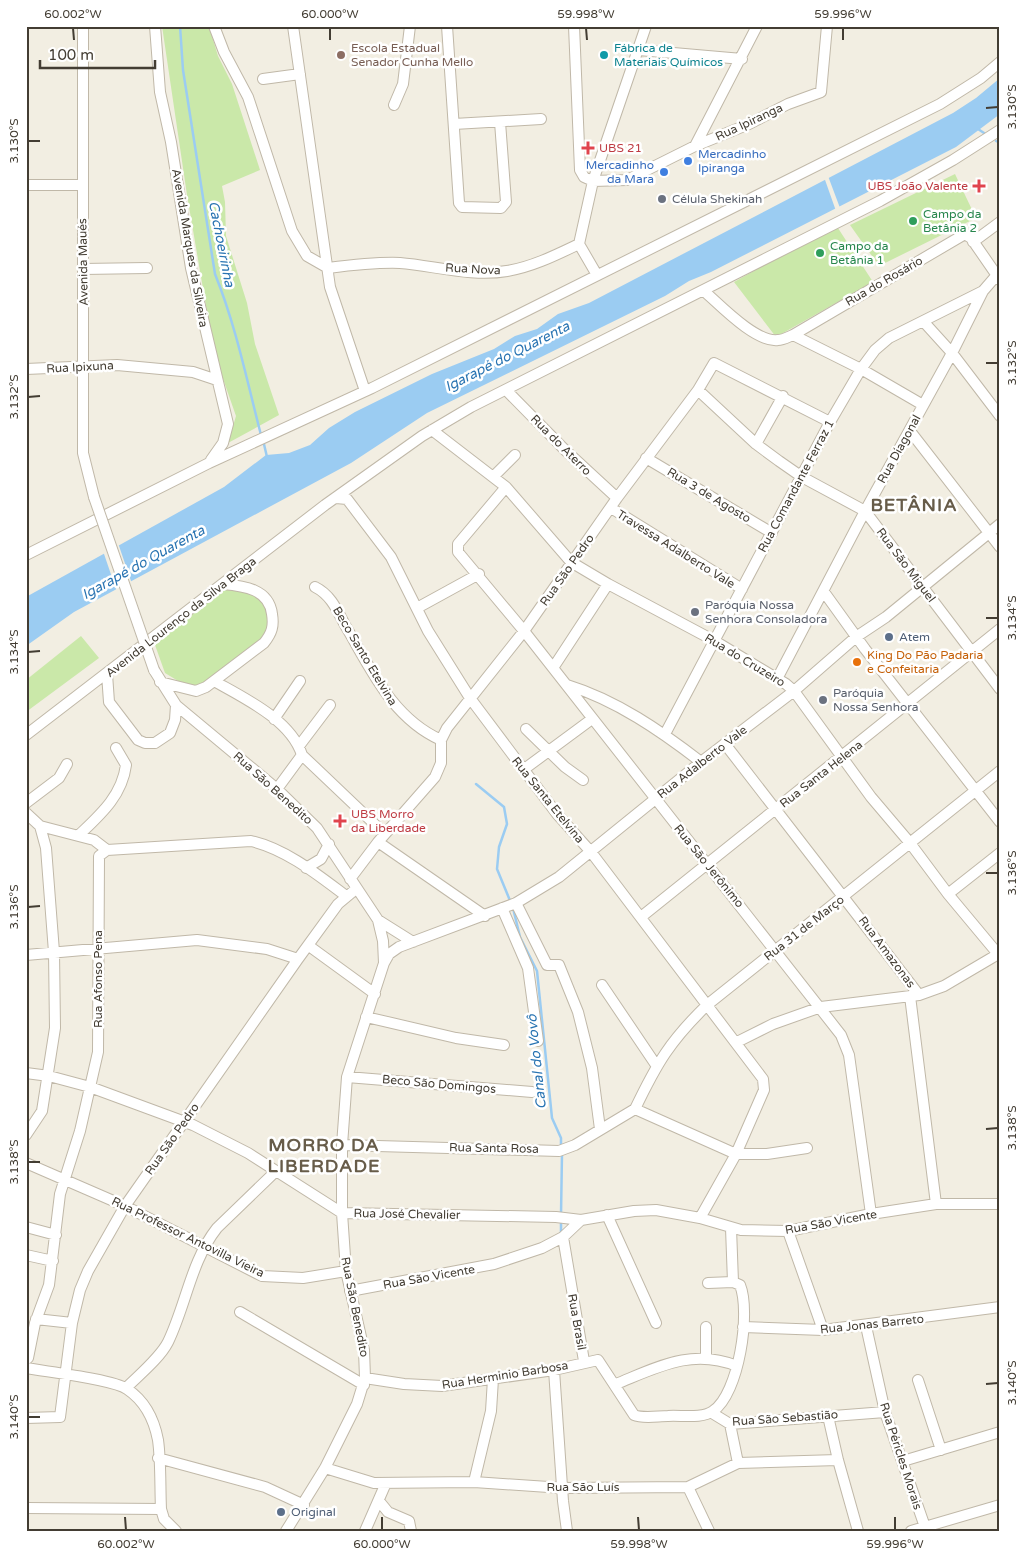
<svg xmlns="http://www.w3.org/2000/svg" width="1026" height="1557" viewBox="0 0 1026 1557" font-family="'Varela Round',sans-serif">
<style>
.green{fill:#cae8a9}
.water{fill:#9bccf2}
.pier{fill:#f2eee2}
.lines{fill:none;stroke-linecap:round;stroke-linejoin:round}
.stream{stroke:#9bccf2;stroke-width:2.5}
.minor-casing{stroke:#c0b8a8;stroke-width:12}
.minor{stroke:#fff;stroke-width:10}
.minor-bridge-casing{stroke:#c0b8a8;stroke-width:12;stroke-linecap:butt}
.minor-bridge{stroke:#fff;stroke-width:10}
.ticks{fill:none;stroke:#433d33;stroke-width:2}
.education-dot{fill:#8d6e63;stroke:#fff;stroke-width:2}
.culture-dot{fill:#0f9aa8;stroke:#fff;stroke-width:2}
.health-dot{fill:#e0444e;stroke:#fff;stroke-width:2}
.shop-dot{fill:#3f7fe0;stroke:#fff;stroke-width:2}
.worship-dot{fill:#6b7280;stroke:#fff;stroke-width:2}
.leisure-dot{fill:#2e9e5b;stroke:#fff;stroke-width:2}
.service-dot{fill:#5c6f8a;stroke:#fff;stroke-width:2}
.food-dot{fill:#e8710a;stroke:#fff;stroke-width:2}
.labels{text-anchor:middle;stroke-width:5;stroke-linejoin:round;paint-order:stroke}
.education-label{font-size:12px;fill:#785e54;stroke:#fff;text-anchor:start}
.culture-label{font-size:12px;fill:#0d838f;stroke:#fff;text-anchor:start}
.street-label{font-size:12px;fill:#433d33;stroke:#fff}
.health-label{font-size:12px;fill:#be3a42;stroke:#fff;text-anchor:start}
.shop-label{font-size:12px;fill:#366cbe;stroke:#fff;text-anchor:start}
.worship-label{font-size:12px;fill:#5b616d;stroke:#fff;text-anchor:start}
.leisure-label{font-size:12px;fill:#27864d;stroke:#fff;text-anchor:start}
.service-label{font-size:12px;fill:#4e5e75;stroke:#fff;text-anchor:start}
.food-label{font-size:12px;fill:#c56008;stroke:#fff;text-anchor:start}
.water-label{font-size:14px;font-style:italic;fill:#2974b2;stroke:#fff}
.district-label{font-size:18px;font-weight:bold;letter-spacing:1px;fill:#675c49;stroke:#fff}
.neatline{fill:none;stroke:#433d33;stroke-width:2}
.ticks-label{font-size:12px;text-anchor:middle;fill:#433d33}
</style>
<rect width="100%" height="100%" fill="#f2eee2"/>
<path class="green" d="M162 26H209L218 56 232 84 260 170 222 186 225 202 226 236 247 303 255 344 279 415 228 443 236 416 214 353 187 195Z
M955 174 976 218 879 266 850 225Z
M836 225 873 282 776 337 734 282Z
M217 589 250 592 266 603 271 618 266 636 201 687H188L165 673 155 645Z
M81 636 99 658 26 712V680Z"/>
<path class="water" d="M1000 78V114L956 147 711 272 689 281 665 296 427 413 351 463 74 612 26 646V597L224 487 266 455 289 453 310 445 329 428 355 412 432 374 494 349 515 336 537 329 558 314 589 303 953 113 976 98Z"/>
<path class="pier" d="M828 176 840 208 836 211 824 177Z
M118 543 132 584 117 592 103 551Z"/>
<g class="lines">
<path class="stream" d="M180 26 183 70 215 274C236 326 247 381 261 435
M978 129 984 133
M996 141 1000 143
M263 440 267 457
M476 784 504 807 507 824 499 847 497 869 511 903
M513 908 520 937 537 971 552 1118 561 1138V1148
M561 1215 562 1153
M561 1235V1221"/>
<defs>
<path id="minor" d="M83 26V453L94 497
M155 26 160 92 171 142 191 268 228 424 223 443 211 460
M214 26 224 52 248 97 292 231 307 256 328 268
M293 26 330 287 365 391
M447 26 459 203 462 207 501 208 506 202 500 122
M574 26 580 170 584 177 593 181 627 180 695 146 749 124 788 104 821 92 827 26
M639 50 742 59
M263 79 300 74
M394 105 403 84 410 26
M454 124 541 119
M695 146 757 26
M26 185H82
M973 242 1000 222
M579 244 597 275
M328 268C352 265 376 262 400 263 435 266 473 277 507 271 532 267 556 255 579 244L593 181 646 26
M83 269 147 268
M704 291C720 305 756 343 778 340 783 340 788 337 793 335L965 234 971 238 1000 280
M923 321 952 353 1000 416
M793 335 861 369 923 405
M26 369 117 365 193 372 217 380
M506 390 565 450 617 498
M698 390 756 444 779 461 802 477 865 511 1000 689
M432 430 506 487 571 562 608 584 713 640 786 684 794 691 871 797 910 843 948 894 998 954
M910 431 1000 547
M756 444 783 396
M646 458 772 533
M494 476 515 455
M506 487 458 544V552L524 631 841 1035 849 1055 871 1214
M336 498 347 499 391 557 428 631 470 698 557 814 591 852 763 1079 764 1090 736 1154 700 1218
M611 508 742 589
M26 555 209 463 372 388 940 104 981 78 1000 62
M315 587C331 595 337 610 345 625 371 669 392 718 441 740
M824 592 865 649 1000 822
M417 608 479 574
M553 668 608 584
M154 670 176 705 277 789 317 828 378 920 413 942
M107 674 109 702 138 740 145 743H155L170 733 175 720 176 705
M778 677 865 511 952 353 983 291 996 276
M214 681C244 698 291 720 302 755L385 834
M160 682 196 691 206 687 264 643C272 633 274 626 272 614 269 589 244 586 223 584
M567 685C616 700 661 731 701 762
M274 719 300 681
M526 729 565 767 583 780
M665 734 830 422 861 369 875 350 889 338 983 291
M26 735 325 505 422 436 471 407 880 201 953 160 1000 130
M725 744 919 995
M299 746 330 705
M523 770 592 719
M277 789 302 755
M26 803 59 778 67 764
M26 813 40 826 46 848 54 952 55 1028 42 1111 26 1135
M40 826 94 840 107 850
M79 835C100 815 122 796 126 765L116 748
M378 842 485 916
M306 868 321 859 329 844
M350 879 378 842 435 777 441 763V740L447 728 524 631 617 498 698 390 714 363 830 422
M948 894 1000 853
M516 903 547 965H559L578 1012 592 1068 600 1129
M502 908 528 968 538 1041
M641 917 1000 629
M309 946 375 994
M26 955 197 940 267 949 298 959
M384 963 389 954 399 947 516 903 559 877 701 762 794 691 856 637 886 617 1000 524
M602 985 656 1065
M910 996 936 1204
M366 1017 456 1038 504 1045
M737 1042 773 1024 821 1007 919 995 944 986 1000 953
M26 1073 49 1076 90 1087 193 1125 248 1153 342 1213 556 1217 581 1220
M347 1077 532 1092
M635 1109C657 1063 670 1041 707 1005L1000 771
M635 1109 736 1154H767L807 1148
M342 1145 559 1151 575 1145 635 1109
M26 1163 125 1206 262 1276 303 1278 346 1271
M607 1215 656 1323
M26 1227 56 1235
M731 1228 733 1282
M788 1231 823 1330
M563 1237 584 1361
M26 1255 53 1261
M350 1291 494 1264 542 1248 563 1237 581 1220 634 1211 656 1210 700 1218 741 1230 788 1231 871 1214 936 1204H1000
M240 1312 364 1385
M36 1319 72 1323
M866 1326 885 1412 925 1527
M706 1327V1357
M743 1327 823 1330 1000 1307
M28 1358 35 1323 49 1285 60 1194 80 1131 98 1052 99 856 107 850 251 841C286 849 318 875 346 896
M26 1368C48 1372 112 1379 127 1389 145 1401 154 1419 158 1440 161 1461 160 1487 161 1509L164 1519 176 1531
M554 1370 563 1501 567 1531
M365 1378 404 1384 442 1386 554 1370 598 1360 634 1415C643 1419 658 1416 668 1416 681 1415 702 1419 713 1411 739 1394 751 1312 740 1285L733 1282 708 1283
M918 1380 941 1450
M616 1384C658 1367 692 1348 737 1366
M126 1388C139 1375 160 1358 168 1342 186 1305 191 1261 217 1228L275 1172
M712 1413 730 1424 885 1412
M828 1416 838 1460 858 1531
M26 1418 60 1417 72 1323 80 1290 88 1271 125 1206 298 959 338 904 356 889
M730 1424 738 1463
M158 1458 265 1487 304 1505
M903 1461 1000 1432
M325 1468 374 1483 474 1482 563 1488 688 1487 738 1463 838 1460
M474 1482 491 1411 493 1379
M688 1487 709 1531
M379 1501 388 1512 409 1521 411 1531
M26 1508 161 1509
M286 1531 325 1468 357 1404 365 1378 364 1350 346 1271 342 1213V1145L347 1077 384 963 383 941 378 920
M365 1531 386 1483
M911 1531 1000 1505"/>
</defs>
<use href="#minor" class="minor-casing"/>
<use href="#minor" class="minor"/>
<defs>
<path id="minor-bridge" d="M94 497 154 670"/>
</defs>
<use href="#minor-bridge" class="minor-bridge-casing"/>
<use href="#minor-bridge" class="minor-bridge"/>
</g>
<path class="ticks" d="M73 28 74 40M330 28V40M586 28 587 40M843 28V40M986 108 998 107M28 141H40M986 363H998M28 397 40 396M986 618H998M28 652 40 651M986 873H998M28 907 40 906M986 1129 998 1128M28 1162H40M986 1384 998 1383M28 1417H40M125 1517 126 1530M382 1517V1530M638 1517 639 1530M895 1517V1530"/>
<circle class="education-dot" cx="341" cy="55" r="5"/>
<circle class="culture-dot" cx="604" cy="55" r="5"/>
<g class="health-dot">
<path d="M585.5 140.5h5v5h5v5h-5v5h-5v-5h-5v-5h5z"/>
<path d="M976.5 178.5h5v5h5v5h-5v5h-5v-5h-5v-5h5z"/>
<path d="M337.5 813.5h5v5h5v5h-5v5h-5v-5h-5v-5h5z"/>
</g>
<g class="shop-dot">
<circle cx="688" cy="161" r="5"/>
<circle cx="664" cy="172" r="5"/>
</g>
<g class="worship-dot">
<circle cx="662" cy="199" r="5"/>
<circle cx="695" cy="612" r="5"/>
<circle cx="823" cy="700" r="5"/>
</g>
<g class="leisure-dot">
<circle cx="913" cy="221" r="5"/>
<circle cx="820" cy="253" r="5"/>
</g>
<g class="service-dot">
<circle cx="889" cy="637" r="5"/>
<circle cx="281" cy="1512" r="5"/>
</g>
<circle class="food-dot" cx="857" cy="662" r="5"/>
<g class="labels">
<g class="education-label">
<text x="351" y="52">Escola Estadual<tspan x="351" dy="14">Senador Cunha Mello</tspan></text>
</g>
<g class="culture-label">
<text x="614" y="52">Fábrica de<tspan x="614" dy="14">Materiais Químicos</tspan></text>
</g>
<g class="street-label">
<text transform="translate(749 122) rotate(-25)" y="4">Rua Ipiranga</text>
<text transform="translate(190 248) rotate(80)" y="4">Avenida Marques da Silveira</text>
<text transform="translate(83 262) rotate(-91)" y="4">Avenida Maués</text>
<text transform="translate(473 269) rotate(3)" y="4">Rua Nova</text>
<text transform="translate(884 281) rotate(-30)" y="4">Rua do Rosário</text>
<text transform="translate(80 367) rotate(-3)" y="4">Rua Ipixuna</text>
<text transform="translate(561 445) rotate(45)" y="4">Rua do Aterro</text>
<text transform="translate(899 449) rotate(-61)" y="4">Rua Diagonal</text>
<text transform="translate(796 486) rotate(-62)" y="4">Rua Comandante Ferraz 1</text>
<text transform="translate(709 495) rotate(31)" y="4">Rua 3 de Agosto</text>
<text transform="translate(676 549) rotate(32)" y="4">Travessa Adalberto Vale</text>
<text transform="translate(906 565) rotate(53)" y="4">Rua São Miguel</text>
<text transform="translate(567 570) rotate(-55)" y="4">Rua São Pedro</text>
<text transform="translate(181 617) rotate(-38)" y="4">Avenida Lourenço da Silva Braga</text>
<text transform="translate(365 656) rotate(59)" y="4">Beco Santo Etelvina</text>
<text transform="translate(745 660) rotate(31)" y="4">Rua do Cruzeiro</text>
<text transform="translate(702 762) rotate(-38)" y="4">Rua Adalberto Vale</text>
<text transform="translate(821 774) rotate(-38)" y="4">Rua Santa Helena</text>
<text transform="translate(273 788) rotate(42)" y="4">Rua São Benedito</text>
<text transform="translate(548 800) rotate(51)" y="4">Rua Santa Etelvina</text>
<text transform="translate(709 866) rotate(51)" y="4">Rua São Jerônimo</text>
<text transform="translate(804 928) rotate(-38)" y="4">Rua 31 de Março</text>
<text transform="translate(887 952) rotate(53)" y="4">Rua Amazonas</text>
<text transform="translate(98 979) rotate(-90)" y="4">Rua Afonso Pena</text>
<text transform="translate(439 1084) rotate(5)" y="4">Beco São Domingos</text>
<text transform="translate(172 1139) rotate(-55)" y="4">Rua São Pedro</text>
<text transform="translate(494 1148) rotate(1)" y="4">Rua Santa Rosa</text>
<text transform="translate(407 1214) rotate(1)" y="4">Rua José Chevalier</text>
<text transform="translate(831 1222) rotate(-10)" y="4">Rua São Vicente</text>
<text transform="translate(188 1237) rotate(26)" y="4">Rua Professor Antovilla Vieira</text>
<text transform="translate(429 1277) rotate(-10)" y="4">Rua São Vicente</text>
<text transform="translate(355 1307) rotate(79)" y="4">Rua São Benedito</text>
<text transform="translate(577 1322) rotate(80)" y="4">Rua Brasil</text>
<text transform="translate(872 1324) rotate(-6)" y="4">Rua Jonas Barreto</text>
<text transform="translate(505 1375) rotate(-9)" y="4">Rua Herminio Barbosa</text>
<text transform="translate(785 1418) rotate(-4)" y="4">Rua São Sebastião</text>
<text transform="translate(901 1456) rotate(72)" y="4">Rua Péricles Morais</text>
<text x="583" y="1491">Rua São Luís</text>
</g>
<g class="health-label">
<text x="599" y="152">UBS 21</text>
<text x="968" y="190" text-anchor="end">UBS João Valente</text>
<text x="351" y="818">UBS Morro<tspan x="351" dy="14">da Liberdade</tspan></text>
</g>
<g class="shop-label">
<text x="698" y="158">Mercadinho<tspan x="698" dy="14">Ipiranga</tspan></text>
<text x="654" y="169" text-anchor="end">Mercadinho<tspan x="654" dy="14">da Mara</tspan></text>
</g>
<g class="worship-label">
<text x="672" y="203">Célula Shekinah</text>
<text x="705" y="609">Paróquia Nossa<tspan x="705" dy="14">Senhora Consoladora</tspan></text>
<text x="833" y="697">Paróquia<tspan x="833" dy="14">Nossa Senhora</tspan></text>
</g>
<g class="leisure-label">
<text x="923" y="218">Campo da<tspan x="923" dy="14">Betânia 2</tspan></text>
<text x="830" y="250">Campo da<tspan x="830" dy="14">Betânia 1</tspan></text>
</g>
<g class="service-label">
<text x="899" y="641">Atem</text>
<text x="291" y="1516">Original</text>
</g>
<g class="food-label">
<text x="867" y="659">King Do Pão Padaria<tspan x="867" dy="14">e Confeitaria</tspan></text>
</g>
<g class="water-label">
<text transform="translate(222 244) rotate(79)" y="5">Cachoeirinha</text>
<text transform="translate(507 356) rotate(-27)" y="5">Igarapé do Quarenta</text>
<text transform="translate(143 562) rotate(-29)" y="5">Igarapé do Quarenta</text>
<text transform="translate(536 1062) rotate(-96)" y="5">Canal do Vovô</text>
</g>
<g class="district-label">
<text x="914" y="511">BETÂNIA</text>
<text x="324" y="1151">MORRO DA<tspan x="324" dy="21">LIBERDADE</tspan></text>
</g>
</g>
<rect width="1026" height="1557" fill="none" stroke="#ffffff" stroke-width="55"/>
<path d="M40 60v8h115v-8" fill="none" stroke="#433d33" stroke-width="2.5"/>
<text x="48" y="60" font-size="15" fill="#433d33" stroke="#ffffff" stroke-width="4" paint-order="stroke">100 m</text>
<rect x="28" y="28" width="970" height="1502" class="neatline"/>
<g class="ticks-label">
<text x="73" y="18">60.002°W</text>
<text x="330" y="18">60.000°W</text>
<text x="586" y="18">59.998°W</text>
<text x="843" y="18">59.996°W</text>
<text transform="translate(1012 107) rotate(-90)" y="4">3.130°S</text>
<text transform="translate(14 141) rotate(-90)" y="4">3.130°S</text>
<text transform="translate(1012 363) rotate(-90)" y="4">3.132°S</text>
<text transform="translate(14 397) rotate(-90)" y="4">3.132°S</text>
<text transform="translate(1012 618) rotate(-90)" y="4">3.134°S</text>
<text transform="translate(14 652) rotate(-90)" y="4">3.134°S</text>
<text transform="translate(1012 873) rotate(-90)" y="4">3.136°S</text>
<text transform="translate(14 907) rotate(-90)" y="4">3.136°S</text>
<text transform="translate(1012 1128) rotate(-90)" y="4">3.138°S</text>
<text transform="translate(14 1162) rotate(-90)" y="4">3.138°S</text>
<text transform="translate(1012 1383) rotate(-90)" y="4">3.140°S</text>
<text transform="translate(14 1417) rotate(-90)" y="4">3.140°S</text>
<text x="126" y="1548">60.002°W</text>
<text x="382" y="1548">60.000°W</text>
<text x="639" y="1548">59.998°W</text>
<text x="895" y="1548">59.996°W</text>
</g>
</svg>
